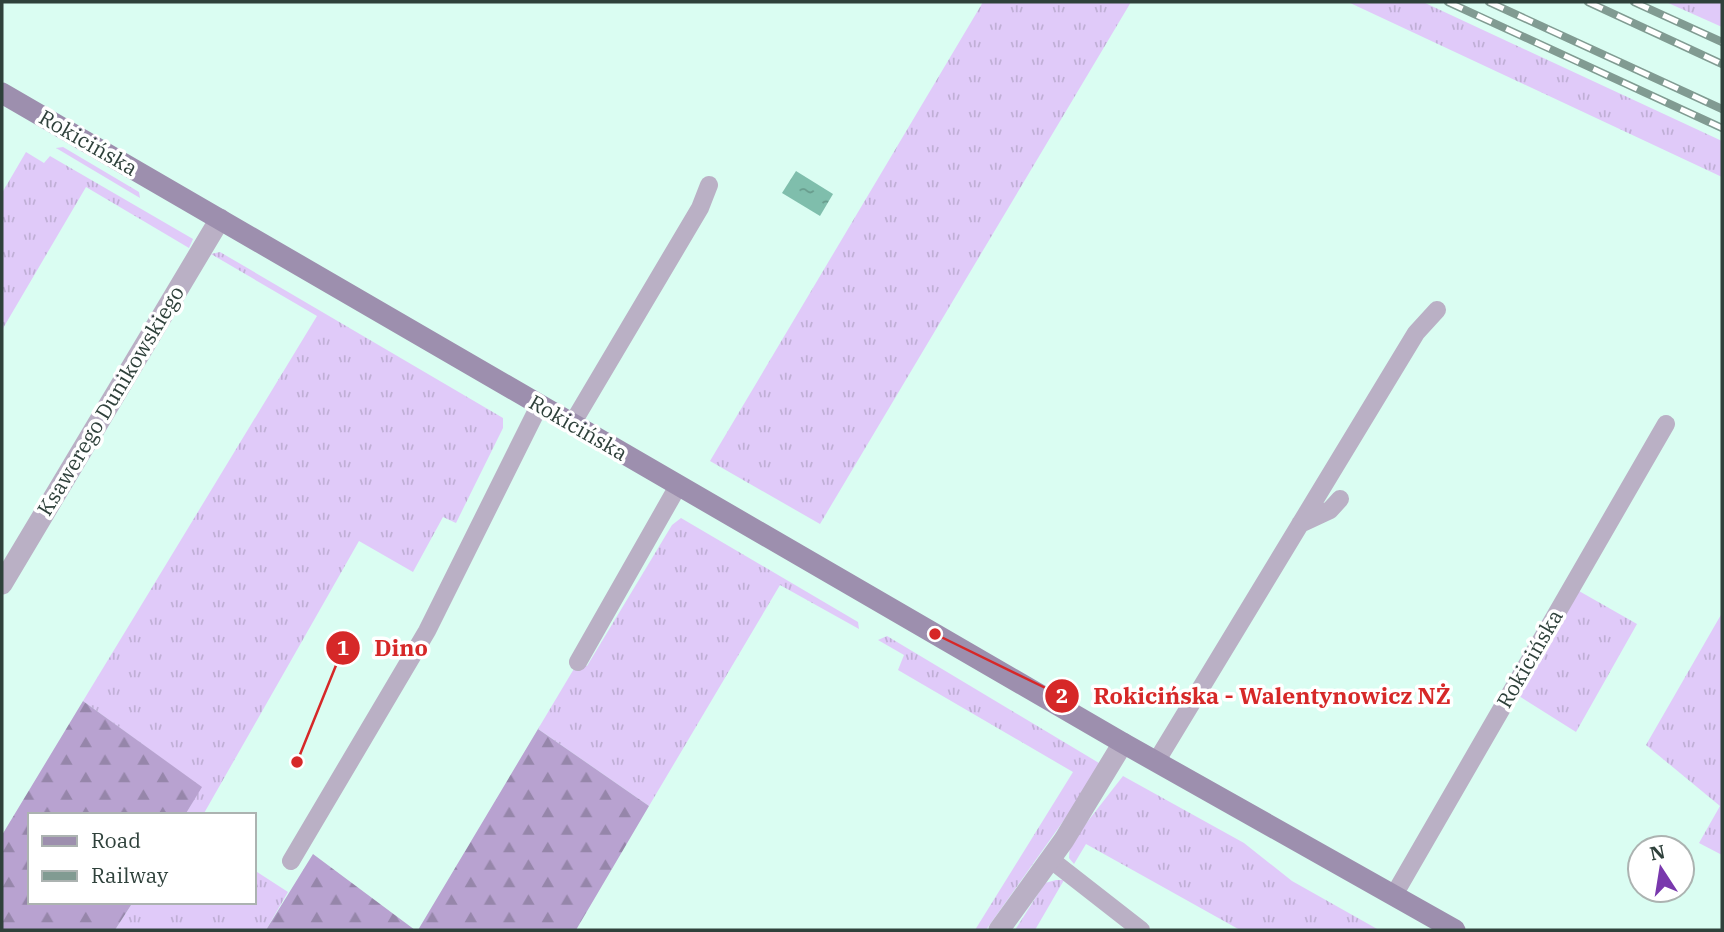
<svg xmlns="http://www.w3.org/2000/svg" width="1724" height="932" viewBox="0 0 1724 932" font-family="'IBM Plex Serif',serif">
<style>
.grass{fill:url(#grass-tufts)}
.forest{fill:url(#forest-firs)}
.water{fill:url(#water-ripples)}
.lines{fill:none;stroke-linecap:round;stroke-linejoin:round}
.lane{stroke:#bab0c5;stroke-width:18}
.street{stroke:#bab0c5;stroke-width:21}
.secondary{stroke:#9d8fae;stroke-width:21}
.rail-casing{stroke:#819b92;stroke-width:8}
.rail{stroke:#fff;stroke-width:5;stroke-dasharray:16;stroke-linecap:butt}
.labels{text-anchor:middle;stroke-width:7;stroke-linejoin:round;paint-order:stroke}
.street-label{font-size:21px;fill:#2f413b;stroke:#fff}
.leader{fill:none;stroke:#d62828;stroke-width:2.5}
.callout-dot{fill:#d62828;stroke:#fff;stroke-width:2.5}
.mark-label{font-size:21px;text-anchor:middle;font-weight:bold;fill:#fff}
.callout-label{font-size:23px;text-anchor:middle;font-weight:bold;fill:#d62828;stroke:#fff;stroke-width:7;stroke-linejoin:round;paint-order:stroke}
</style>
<defs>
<pattern id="grass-tufts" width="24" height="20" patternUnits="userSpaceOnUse" patternTransform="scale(1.75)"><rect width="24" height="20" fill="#e0caf9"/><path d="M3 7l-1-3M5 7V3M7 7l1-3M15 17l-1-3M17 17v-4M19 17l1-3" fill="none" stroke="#c0afd6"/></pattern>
<pattern id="forest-firs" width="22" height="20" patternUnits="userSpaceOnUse" patternTransform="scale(1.75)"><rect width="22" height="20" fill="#b8a2d0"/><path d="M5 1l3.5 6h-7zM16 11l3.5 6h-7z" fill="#9686aa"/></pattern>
<pattern id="water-ripples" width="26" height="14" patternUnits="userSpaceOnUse" patternTransform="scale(1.75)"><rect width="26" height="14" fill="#7fbeac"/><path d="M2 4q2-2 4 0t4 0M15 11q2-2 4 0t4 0" fill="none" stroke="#689c8d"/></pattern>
</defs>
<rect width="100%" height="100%" fill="#dafdf2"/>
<path class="grass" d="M983 2H1131L820 524 710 461Z
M1348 2H1423L1722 141V177Z
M1666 2H1722V27Z
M63 147 139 192 140 198 56 148Z
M26 152 44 163 50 156 193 239 189 248 86 187 2 330V193Z
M220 252 503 418V428L456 523 443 517 413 572 359 541 203 815H185L201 787 83 701 317 316 211 254Z
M681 518 858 622 859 629 780 585 649 806 538 729 578 662 587 666 672 525Z
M1579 591 1637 624 1576 732 1519 696Z
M1722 613V855L1699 843 1720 806 1646 745Z
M887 636 1099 763 1091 782 986 930H975L1073 772 898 670 904 655 878 640Z
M1123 776 1244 843 1292 881 1379 930H1240L1086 844 1074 864 1069 858 1070 844Z
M254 870 288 892 266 930H115L133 902H254Z
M1056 880H1064L1035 930H1015L1045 883Z"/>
<path class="forest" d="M83 701 202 787 185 815H30V902H133L115 930H2V835Z
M538 729 649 806 576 930H418Z
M313 854 415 930H266Z"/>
<path class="water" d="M796 171 833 194 820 216 782 193Z"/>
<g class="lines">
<path class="lane" d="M572 424 700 208 709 185
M1300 524 1330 510 1340 499
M578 662 678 486
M1156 762 1416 333 1437 310
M1050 859 1141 930
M291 861 427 631 539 406
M1394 895 1666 424"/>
<path class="street" d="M2 584 220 219
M999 930 1064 840 1123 743"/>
<path class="secondary" d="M2 93 1123 743 1455 930"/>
<defs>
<path id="rail" d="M1448 2 1722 128
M1489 2 1722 109
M1588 2 1722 64
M1634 2 1722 42"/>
</defs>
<use href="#rail" class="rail-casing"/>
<use href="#rail" class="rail"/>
</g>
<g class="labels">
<g class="street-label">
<text transform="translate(88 143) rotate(30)" y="7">Rokicińska</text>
<text transform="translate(111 401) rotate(-59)" y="7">Ksawerego Dunikowskiego</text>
<text transform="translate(578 428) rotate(30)" y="7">Rokicińska</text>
<text transform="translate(1530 659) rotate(-60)" y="7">Rokicińska</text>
</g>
</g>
<path class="leader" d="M297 762L343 648M935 634L1062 696"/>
<g class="callout-dot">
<circle cx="297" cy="762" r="7"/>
<circle cx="935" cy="634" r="7"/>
<circle cx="343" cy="648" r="18"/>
<circle cx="1062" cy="696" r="18"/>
</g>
<g class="mark-label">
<text x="343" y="655">1</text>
<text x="1062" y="703">2</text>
</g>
<g class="callout-label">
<text x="401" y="656">Dino</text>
<text x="1272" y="704">Rokicińska - Walentynowicz NŻ</text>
</g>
<rect width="1724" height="932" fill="none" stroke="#2f413b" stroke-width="7"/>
<rect x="28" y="813" width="228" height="91" fill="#ffffff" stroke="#acb3b1" stroke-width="2"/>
<rect x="42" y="836" width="35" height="10" fill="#9d8fae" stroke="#acb3b1" stroke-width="2"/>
<text x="91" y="848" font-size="21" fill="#2f413b">Road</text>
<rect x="42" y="871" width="35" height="10" fill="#819b92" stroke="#acb3b1" stroke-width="2"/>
<text x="91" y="883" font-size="21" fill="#2f413b">Railway</text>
<g transform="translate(1661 869) rotate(348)"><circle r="33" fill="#ffffff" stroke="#acb3b1" stroke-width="2"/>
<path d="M0-5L12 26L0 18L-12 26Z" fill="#7938ad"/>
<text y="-10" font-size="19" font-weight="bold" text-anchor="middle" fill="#2f413b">N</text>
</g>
</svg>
